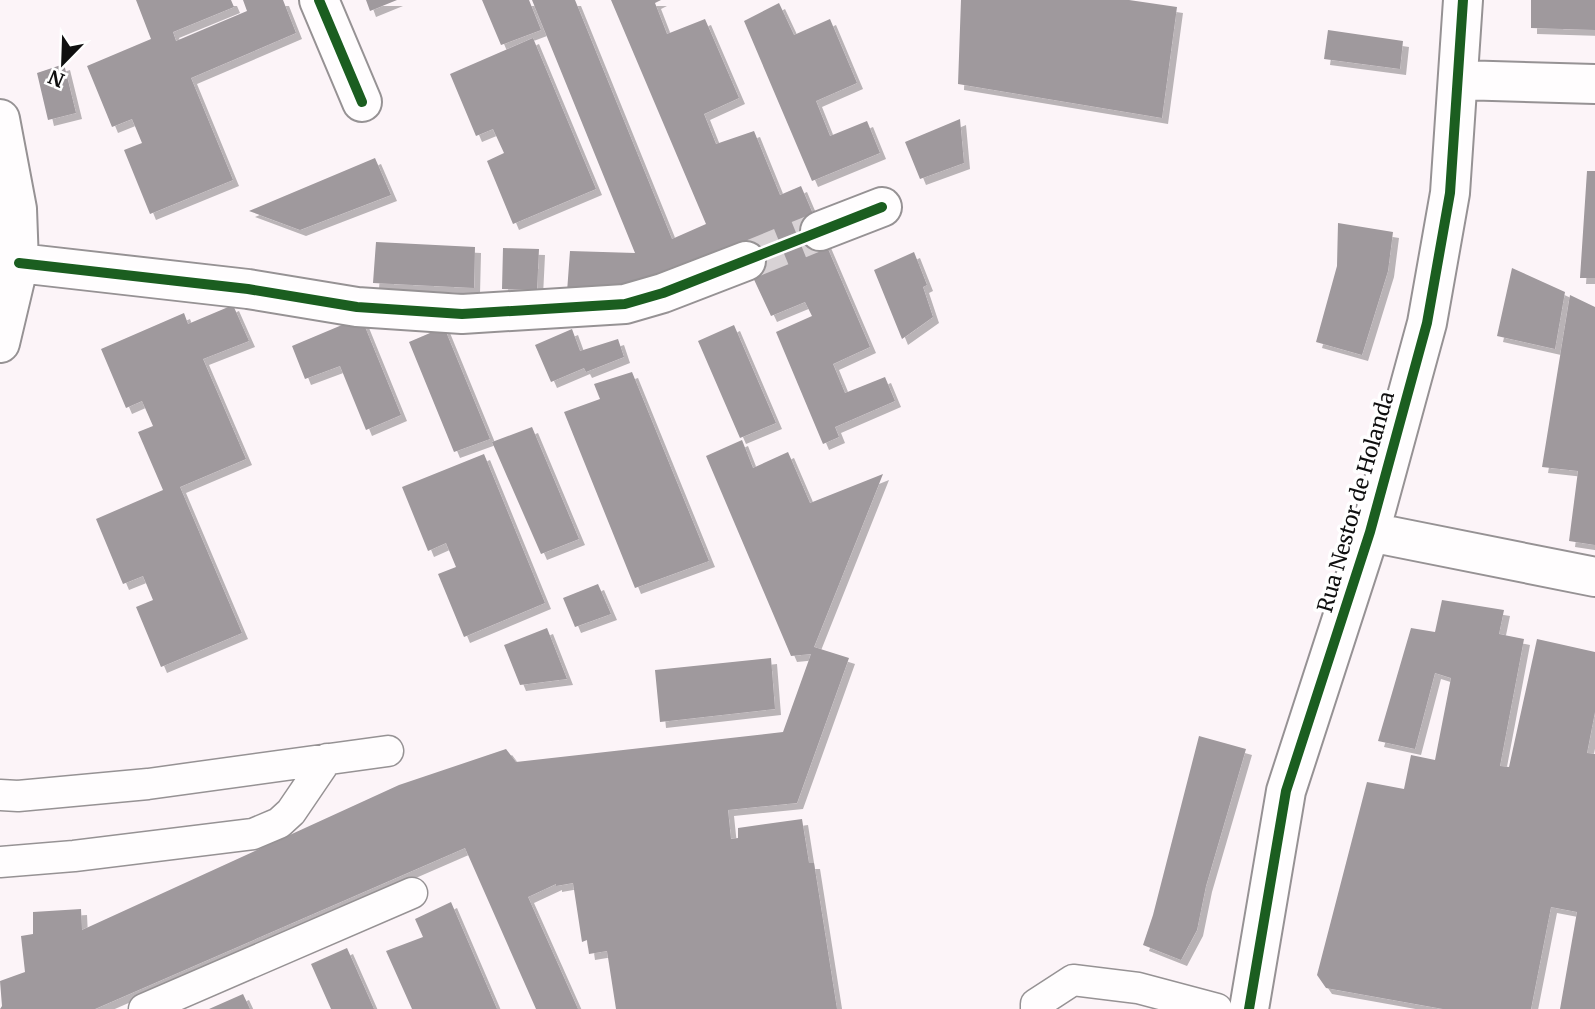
<svg xmlns="http://www.w3.org/2000/svg" width="1595" height="1009" viewBox="0 0 1595 1009" font-family="Merriweather,serif">
<style>
.building{fill:#9f999d;filter:url(#shadow)}
.lines{fill:none;stroke-linecap:round;stroke-linejoin:round}
.street-tunnel{stroke:#d8d2d5;stroke-width:38;stroke-dasharray:38 19;stroke-linecap:butt}
.lane-casing{stroke:#969294;stroke-width:33}
.street-casing{stroke:#969294;stroke-width:42}
.lane{stroke:#fffdfe;stroke-width:30}
.street{stroke:#fffdfe;stroke-width:38}
.cycleway-casing{stroke:#fff;stroke-width:15}
.cycleway{stroke:#1b5e20;stroke-width:10}
.labels{text-anchor:middle;stroke-width:7;stroke-linejoin:round;paint-order:stroke}
.street-label{font-size:21px;fill:#0f0f0f;stroke:#fff}
</style>
<defs>
<filter id="shadow"><feDropShadow dx="6" dy="6" stdDeviation="0" flood-color="#0004"/></filter>
</defs>
<rect width="100%" height="100%" fill="#fcf4f8"/>
<path class="building" d="M136 0H231L234 7 173 32 176 41 247 11 243 0H283L296 33 191 78 233 180 150 214 124 150 142 143 132 119 112 127 87 66 151 39Z
M366 0H397L370 11Z
M482 0H529L541 30 501 45Z
M532 0H575L672 239 706 224 611 0H661L655 3 667 34 705 19 739 98 704 114 716 144 754 131 780 195 801 186 870 347 833 364 845 393 885 377 895 401 835 427 839 437 823 444 776 332 812 316 805 302 771 316 743 256 648 294 567 292 570 251 635 253Z
M961 0H1129L1177 7 1162 118 958 84Z
M1531 0H1595V30L1531 28Z
M779 3 794 35 830 19 857 83 816 101 830 136 867 121 880 153 812 181 744 21Z
M1328 30 1403 41 1400 69 1324 59Z
M533 38 596 189 513 224 487 161 504 153 493 129 476 136 450 74Z
M64 64 76 113 48 120 37 73Z
M960 119 964 163 920 179 905 142Z
M375 158 391 195 300 230 249 211Z
M1587 171H1595V278H1580Z
M1338 223 1393 232 1388 271 1362 355 1316 342 1337 266Z
M376 242 475 247 474 288 373 283Z
M503 248 539 249 537 290 502 289Z
M914 252 927 285 923 287 933 317 902 339 874 270Z
M1512 268 1565 292 1555 349 1497 336Z
M1570 295 1595 307V545L1569 541 1578 471 1542 467Z
M233 305 249 341 203 359 246 459 180 487 242 633 161 667 136 607 153 600 143 576 123 584 96 519 163 490 138 432 153 426 142 401 126 408 101 349 184 313 188 324Z
M361 317 401 415 366 430 340 366 305 379 292 346Z
M734 325 776 423 740 438 698 341Z
M444 327 490 439 454 452 409 342Z
M572 329 580 351 618 339 624 357 586 372 584 368 551 382 535 345Z
M632 372 709 561 635 588 564 412 600 399 594 384Z
M532 427 579 539 541 554 492 442Z
M742 440 753 468 788 452 810 503 883 474 814 647 849 658 797 803 728 810 731 839 738 838V828L802 819 809 863H814L837 1009H616L607 951 589 954 587 940 582 942 573 883 556 886V884L528 897 578 1009H536L465 848 95 1009H0L2 1006 0 981 25 972 21 936 33 934V912L81 909 82 930 399 785 506 749 516 762 783 732 811 654 791 656 706 456Z
M484 454 545 603 464 637 438 574 456 567 446 543 428 551 402 487Z
M598 584 611 614 575 627 563 598Z
M1442 600 1504 610 1499 634 1524 639 1500 766 1509 767 1537 639 1595 652V712L1587 753 1595 754V1009H1560L1577 912 1551 907 1531 1009H1443L1326 988 1317 975 1367 782 1404 789 1411 755 1435 760 1451 678 1435 673 1415 749 1378 741 1411 628 1435 632Z
M547 628 567 679 520 685 504 645Z
M771 658 775 709 660 722 655 670Z
M1199 736 1246 749 1206 886 1197 930 1181 960 1143 945 1153 915Z
M451 902 497 1009H412L386 951 423 937 415 919Z
M347 948 374 1009H331L311 964Z
M243 994 250 1009H209Z"/>
<g class="lines">
<path class="street-tunnel" d="M746 261 820 231"/>
<defs>
<path id="lane" d="M0 795 18 796 148 784 388 751
M0 862 74 856 253 834 279 823 291 812 327 759
M144 1009 412 893
M1036 1009V1004L1073 980 1138 988 1217 1009"/>
<path id="street" d="M319 0 362 102
M1459 80 1595 84
M0 119 17 209 19 263 0 343
M820 231 882 207
M19 263 248 289 357 307 462 314 625 304 663 293 746 261
M1370 532 1595 577
M1249 1009 1286 791 1370 532 1427 323 1450 193 1463 0"/>
</defs>
<use href="#lane" class="lane-casing"/>
<use href="#street" class="street-casing"/>
<use href="#lane" class="lane"/>
<use href="#street" class="street"/>
<defs>
<path id="cycleway" d="M319 0 362 102
M19 263 248 289 357 307 462 314 625 304 663 293 882 207
M1249 1009 1286 791 1370 532 1427 323 1450 193 1463 0"/>
</defs>
<use href="#cycleway" class="cycleway-casing"/>
<use href="#cycleway" class="cycleway"/>
</g>
<g class="labels">
<g class="street-label">
<text transform="translate(1356 502) rotate(-74)" y="7">Rua Nestor de Holanda</text>
</g>
</g>
<g transform="translate(63 63) rotate(203)" stroke="#ffffff" stroke-width="5" paint-order="stroke">
<path d="M0-5L12 26L0 18L-12 26Z" fill="#0f0f0f"/>
<text y="-10" font-size="19" font-weight="bold" text-anchor="middle" fill="#0f0f0f">N</text>
</g>
</svg>
